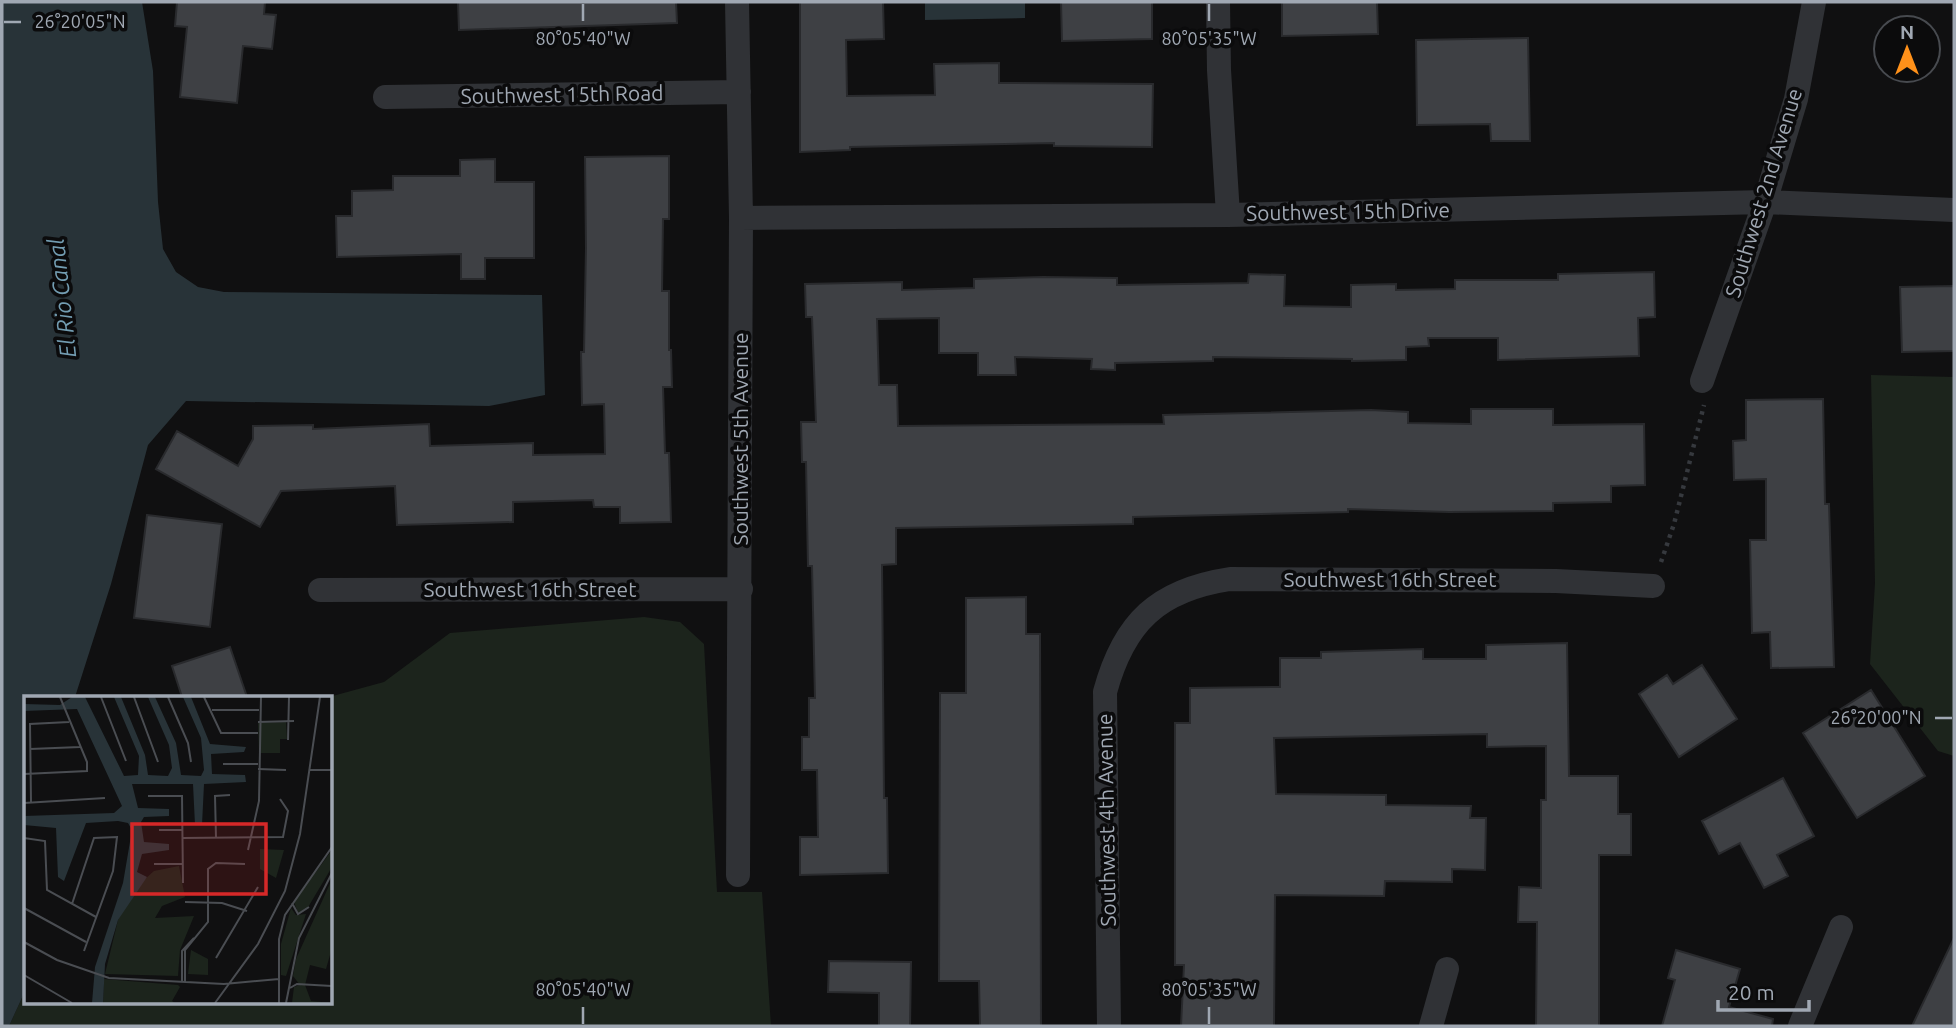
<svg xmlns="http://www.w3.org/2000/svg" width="1956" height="1028" viewBox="0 0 1956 1028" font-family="Ubuntu,sans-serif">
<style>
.green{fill:#1c241c}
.water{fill:#283338}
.building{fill:#3e4044;stroke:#292a2d;stroke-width:2}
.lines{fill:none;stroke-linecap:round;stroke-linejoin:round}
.path{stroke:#36393e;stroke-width:4.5;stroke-dasharray:3.5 5;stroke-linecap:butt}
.street{stroke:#303236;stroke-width:24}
.ticks{fill:none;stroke:#a0a8b3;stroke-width:2.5}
.labels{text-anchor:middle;stroke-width:7;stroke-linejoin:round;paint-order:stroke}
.street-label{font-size:21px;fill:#a0a8b3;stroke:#0b0b0c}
.water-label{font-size:23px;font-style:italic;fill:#739db2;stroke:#0b0b0c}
.inset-road{fill:none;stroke:#4a4d52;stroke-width:2}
.view{fill:#d62828;fill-opacity:0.15;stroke:#d62828;stroke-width:3.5}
.inset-edge{fill:none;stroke:#a0a8b3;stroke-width:3.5}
.ticks-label{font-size:18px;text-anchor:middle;fill:#a0a8b3;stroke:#0b0b0c;stroke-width:7;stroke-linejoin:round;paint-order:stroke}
</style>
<rect width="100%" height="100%" fill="#101011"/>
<path class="green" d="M1871 375 1954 377V756L1938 751 1870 664 1875 583Z
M644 617 680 622 704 644 717 892H762L771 1026H9L26 989V1002H331V697H329L384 682 450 633Z"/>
<path class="water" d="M2 2H142L153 71 158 202 163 249 176 272 198 287 224 292 542 295 545 395 489 406 186 401 148 445 111 584 75 697H26V989L9 1026H2Z
M925 2H1025V18L925 20Z"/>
<path class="building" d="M177 2H265L264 14 276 15 272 49 243 46 237 103 180 97 187 27 175 26Z
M458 2H676L677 23 459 30Z
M800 2H883L884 39 846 40 847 96 935 95 934 64 999 63V83L1153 84 1152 147 1054 146V143L850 147V150L800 152Z
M1061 2H1152V39L1062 41Z
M1282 2H1377L1378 34 1282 36Z
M1528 38 1530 141H1491L1490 124 1417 125 1416 40Z
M669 156V219H663L662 291H669V350H671L672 387H663L665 453H669L671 522 620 523V507H594L593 500 513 502V522L397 525 395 486 281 491 260 527 156 469 177 431 238 466 253 439V426L313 425V429L429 424 430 446 533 443V455L605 454 604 404 582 405 581 352H584L586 248 585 157Z
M495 159V182H534V258H485V279H461V254L337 257 336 216H352V191L393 190V176H460V160Z
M1654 272 1655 317 1638 318 1639 356 1498 360V338H1428L1429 346 1406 347V360L1352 361V359L1213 357V361L1115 363V370L1091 369 1092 359 1015 357 1016 375H978V353H939V318L877 319 879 385H897L898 426 1164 424 1163 415 1371 410 1408 412V423L1471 424V409H1553V425L1644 424 1645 485 1611 486V502L1553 503V511L1449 512 1348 509V512L1133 517V524L896 528V564L882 565 884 798H887L888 873 800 875V837H818L817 770H802V737H809V698H815L812 566H808L806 462H802L801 422H816L812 317H806L805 284 902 282V290L974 288V279L1043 277 1117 278V285L1248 283 1249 274 1285 275 1284 306 1351 307V285L1396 284V290L1455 289V280H1558V274Z
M1954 286V351L1902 352 1900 287Z
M1823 399 1825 504H1829L1834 667 1771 668 1770 632 1752 633 1750 540H1766V479L1734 480 1733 441 1746 440V400Z
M147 515 222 524 210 627 134 618Z
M1026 597V634H1040L1041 1026H980L979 981H939L940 693H966V598Z
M1567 643 1569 776H1618V814H1631V855H1599V1026H1536L1537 922H1518L1519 887 1541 888V800H1546V746L1487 747V734L1274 738 1276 794 1386 795V805L1471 806 1470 818H1486L1485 870 1452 869V882L1385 881 1384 896 1275 895 1274 1026H1181L1184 965H1175V723H1190V688L1280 687V658H1321V652L1423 649V659H1486V645Z
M230 647 247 697H182L172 666Z
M1702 665 1737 719 1679 757 1639 694 1667 675 1673 684Z
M1871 690 1925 776 1857 818 1803 733Z
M1783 778 1814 836 1777 855 1788 876 1764 888 1740 843 1719 854 1702 821Z
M1954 938V1026H1912Z
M1676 950 1740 969 1729 1007 1773 1019 1772 1026H1662L1675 980 1668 978Z
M829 961 911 962 910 1026H879V993L828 992Z"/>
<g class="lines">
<path class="path" d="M1661 562 1674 524 1704 405"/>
<path class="street" d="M737 2 741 218 738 875
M1218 2 1219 70 1228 215
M385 97 739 92
M741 218 1228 215 1765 202 1954 210
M1702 381 1765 202 1796 99 1814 2
M320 590 741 589
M1109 1026 1105 692C1124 622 1158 590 1230 579L1556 581 1653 586
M1431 1026 1447 969
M1800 1026 1841 927"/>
</g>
<path class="ticks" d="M583 4V21M1209 4V21M4 22H21M1935 718H1952M583 1007V1024M1209 1007V1024"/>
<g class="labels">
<g class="street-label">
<text transform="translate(562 95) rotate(-1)" y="7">Southwest 15th Road</text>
<text transform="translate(1764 193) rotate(-73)" y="7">Southwest 2nd Avenue</text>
<text transform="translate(1348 212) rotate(-1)" y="7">Southwest 15th Drive</text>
<text transform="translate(741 439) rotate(-90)" y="7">Southwest 5th Avenue</text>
<text x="1390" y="587">Southwest 16th Street</text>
<text x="530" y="597">Southwest 16th Street</text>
<text transform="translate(1107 820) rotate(-91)" y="7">Southwest 4th Avenue</text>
</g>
<g class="water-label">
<text transform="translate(62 298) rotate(-96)" y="8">El Rio Canal</text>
</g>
</g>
<g transform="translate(24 696)">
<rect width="308" height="308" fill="#101011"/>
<path d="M262 26 263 43H256V57H235L234 27ZM236 153 260 154 252 182 236 173ZM308 154V171L283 213 274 217 270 206ZM155 170 161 201 138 210 131 222 170 220 156 254 154 280 81 278 94 224 111 192 130 175ZM308 183V252L302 273 286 269 281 289 287 305 308 307H268L270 291 276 289 269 280 272 263ZM267 212 272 219 282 218 262 280 257 279V248ZM167 254 184 263V279L164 278ZM80 283 154 289 156 291 148 305 151 307H79Z" fill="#1c241c"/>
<path d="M48 1H61L100 80 114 79 115 60 90 1H97L121 59 124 79 144 80 148 72 145 49 124 1H131L152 47 157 79 177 80 180 74 177 42 159 1H167L186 48 222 51 220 56 187 58 188 78 221 79 222 86 180 88 178 129H171L169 88H108L114 112 145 113V120L120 121 117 126 120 146 145 148V154L118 158 113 176 123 181 94 224 81 268 79 307H68L71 271 99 187 108 134 104 127 94 125 62 127 40 185 34 181 32 132 0 129V120L90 117 98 110 53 13 0 15V8L36 9Z" fill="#283338"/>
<path class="inset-road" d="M77 1 102 65M110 1 134 66M144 1 164 47 167 66M180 1 197 37H234M188 14H235M234 26 270 25M264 44 265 1M6 53 56 51M199 68H234M234 73 262 74M286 74H308M0 78 63 75V66L36 1M124 100H158L159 187M7 106 6 28 45 26M0 107 81 102M135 134H159M0 142 21 145 23 194 72 221M159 142 259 141 264 115 256 103M192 142 191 100 206 99M224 154 235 105 237 1M130 168H159M161 206 198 207 223 215M268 207 274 218 285 211M48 208 70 142 93 141 89 175 60 255M0 212 62 246M0 246 33 264 85 282 200 288 255 283M192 262 234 191M0 279 48 307M158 285V255L170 242M161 287V254L184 226V173L192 167 221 168M266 292 273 288 308 290M191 307 234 248 261 195 276 138 296 1M255 307V243L261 219 308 151M262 307 275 242 308 177"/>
<path class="view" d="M108 128H242V198H108Z"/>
<rect width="308" height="308" class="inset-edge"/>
</g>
<g class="ticks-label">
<text x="80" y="28">26°20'05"N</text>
<text x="583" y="45">80°05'40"W</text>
<text x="1209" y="45">80°05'35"W</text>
<text x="1876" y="724">26°20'00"N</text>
<text x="583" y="996">80°05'40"W</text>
<text x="1209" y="996">80°05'35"W</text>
</g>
<rect width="1956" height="1028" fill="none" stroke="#a0a8b3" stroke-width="7"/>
<g transform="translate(1907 49)"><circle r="33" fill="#0b0b0c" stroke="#474a4f" stroke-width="2"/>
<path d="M0-5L12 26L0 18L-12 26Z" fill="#ff911a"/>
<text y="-10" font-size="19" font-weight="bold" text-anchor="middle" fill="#a0a8b3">N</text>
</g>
<path d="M1718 1000v10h91v-10" fill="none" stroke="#a0a8b3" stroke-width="3.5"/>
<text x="1728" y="1000" font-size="21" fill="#a0a8b3" stroke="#0b0b0c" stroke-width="5" paint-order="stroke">20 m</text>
</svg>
